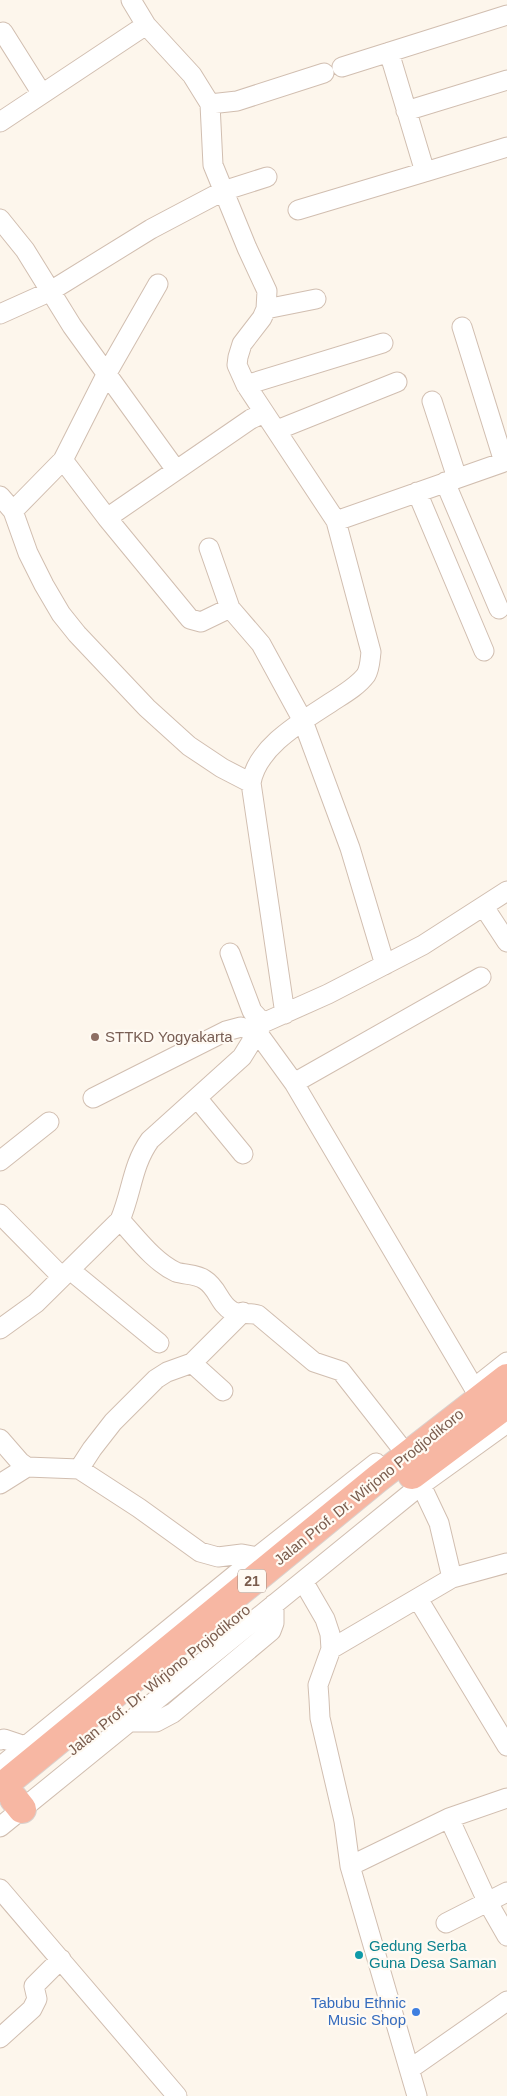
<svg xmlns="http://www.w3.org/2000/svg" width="507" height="2096" viewBox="0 0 507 2096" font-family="Helvetica,sans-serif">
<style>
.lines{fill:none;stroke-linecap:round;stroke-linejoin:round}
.minor-casing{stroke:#d1beb0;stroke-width:21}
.highway-casing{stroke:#dad1cd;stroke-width:30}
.minor{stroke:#fff;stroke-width:19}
.highway{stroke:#f7b7a3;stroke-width:28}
.education-dot{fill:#8d6e63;stroke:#fffaf3;stroke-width:2}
.culture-dot{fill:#0f9aa8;stroke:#fffaf3;stroke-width:2}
.shop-dot{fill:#3f7fe0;stroke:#fffaf3;stroke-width:2}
.labels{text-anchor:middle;stroke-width:4.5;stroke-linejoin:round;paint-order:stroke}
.shield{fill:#fffaf3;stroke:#a28b7f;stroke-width:1}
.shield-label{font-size:14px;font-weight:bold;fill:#7a5c4d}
.education-label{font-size:15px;fill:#785e54;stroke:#fffaf3;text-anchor:start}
.street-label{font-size:15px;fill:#7a5c4d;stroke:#fffaf3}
.culture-label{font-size:15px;fill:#0d838f;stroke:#fffaf3;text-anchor:start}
.shop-label{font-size:15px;fill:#366cbe;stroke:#fffaf3;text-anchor:end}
</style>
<rect width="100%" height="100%" fill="#fdf6ec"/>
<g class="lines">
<defs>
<path id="minor" d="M131 0 146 25 192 75 210 104 213 165 247 248 267 291 266 309 262 318 242 344 238 357 237 365 246 385 336 521 371 652C370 660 370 668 366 675 357 687 342 695 330 703 301 722 257 747 251 783L285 1014
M3 32 42 94
M389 52 425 172 507 147
M342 67 507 15
M210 104 237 101 324 73
M406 111 507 80
M0 122 146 25
M298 210 425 172
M0 219 25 250 72 326 176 470
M266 309 316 299
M0 314 49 292 151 229 223 191 267 177
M462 327 504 462
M246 385 383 343
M432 401 457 478
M277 430 397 382
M63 460 107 518 190 619 201 622 230 608 261 644 303 721 350 848 385 965
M445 482 499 609
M417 492 484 651
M0 496 13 511 28 553 44 585 61 614 77 634 147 708 189 746 222 768 251 783
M13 511 63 460 107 373 158 284
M107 518 251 419 264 413
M336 521 507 461
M209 548 230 608
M484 907 507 942
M230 953 252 1011 263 1023
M294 1083 481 977
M93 1098 226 1031 241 1027 257 1032 294 1083 474 1388
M197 1098 243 1154
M0 1161 49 1122
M0 1214 62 1277
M120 1220C136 1237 154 1262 176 1272 185 1275 197 1274 205 1280 218 1288 219 1304 232 1311 239 1315 250 1312 258 1315L314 1362 341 1371 399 1445
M70 1270 159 1343
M0 1329 36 1303 120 1220C132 1192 132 1165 150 1140L242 1057 263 1023 328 994 423 945 507 891
M192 1363 223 1391
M483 1381 507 1362
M0 1439 20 1462 27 1467 79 1469 139 1508 200 1552 218 1557 242 1554 257 1557
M79 1469 92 1449 113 1422 156 1379 167 1372 192 1363 243 1312
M0 1484 27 1467
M421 1485 439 1523 452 1578
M303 1581 325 1619 330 1634 331 1649 318 1685 319 1699 320 1718 344 1821 350 1866 417 2096
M418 1599 507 1746
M331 1649 452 1578 507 1563
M130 1722H156L173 1713 271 1631 274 1623V1604
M0 1740 4 1739 25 1746
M0 1767 257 1557 376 1463
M449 1818 487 1901 507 1936
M0 1827 421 1485 507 1423
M350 1866 449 1818 507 1798
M0 1889 177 2096
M446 1923 507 1892
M0 2038 32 2009 37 1999 34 1986 61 1959
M410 2069 507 2001"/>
<path id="highway" d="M412 1475 507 1404
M0 1788 377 1479 507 1378
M14 1799 22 1809"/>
</defs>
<use href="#minor" class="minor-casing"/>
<use href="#highway" class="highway-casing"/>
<use href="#minor" class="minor"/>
<use href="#highway" class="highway"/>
</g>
<circle class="education-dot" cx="95" cy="1037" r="5"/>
<circle class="culture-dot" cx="359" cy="1955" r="5"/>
<circle class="shop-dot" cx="416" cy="2012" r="5"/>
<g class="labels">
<rect class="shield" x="238" y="1569.5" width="28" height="23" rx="4"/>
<g class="shield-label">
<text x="252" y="1586">21</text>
</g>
<g class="education-label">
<text x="105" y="1042">STTKD Yogyakarta</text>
</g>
<g class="street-label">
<text transform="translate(369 1487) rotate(-39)" y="5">Jalan Prof. Dr. Wirjono Prodjodikoro</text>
<text transform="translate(159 1680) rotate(-39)" y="5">Jalan Prof. Dr. Wirjono Projodikoro</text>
</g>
<g class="culture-label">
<text x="369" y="1951">Gedung Serba<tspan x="369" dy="17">Guna Desa Saman</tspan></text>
</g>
<g class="shop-label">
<text x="406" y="2008">Tabubu Ethnic<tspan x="406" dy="17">Music Shop</tspan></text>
</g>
</g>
</svg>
